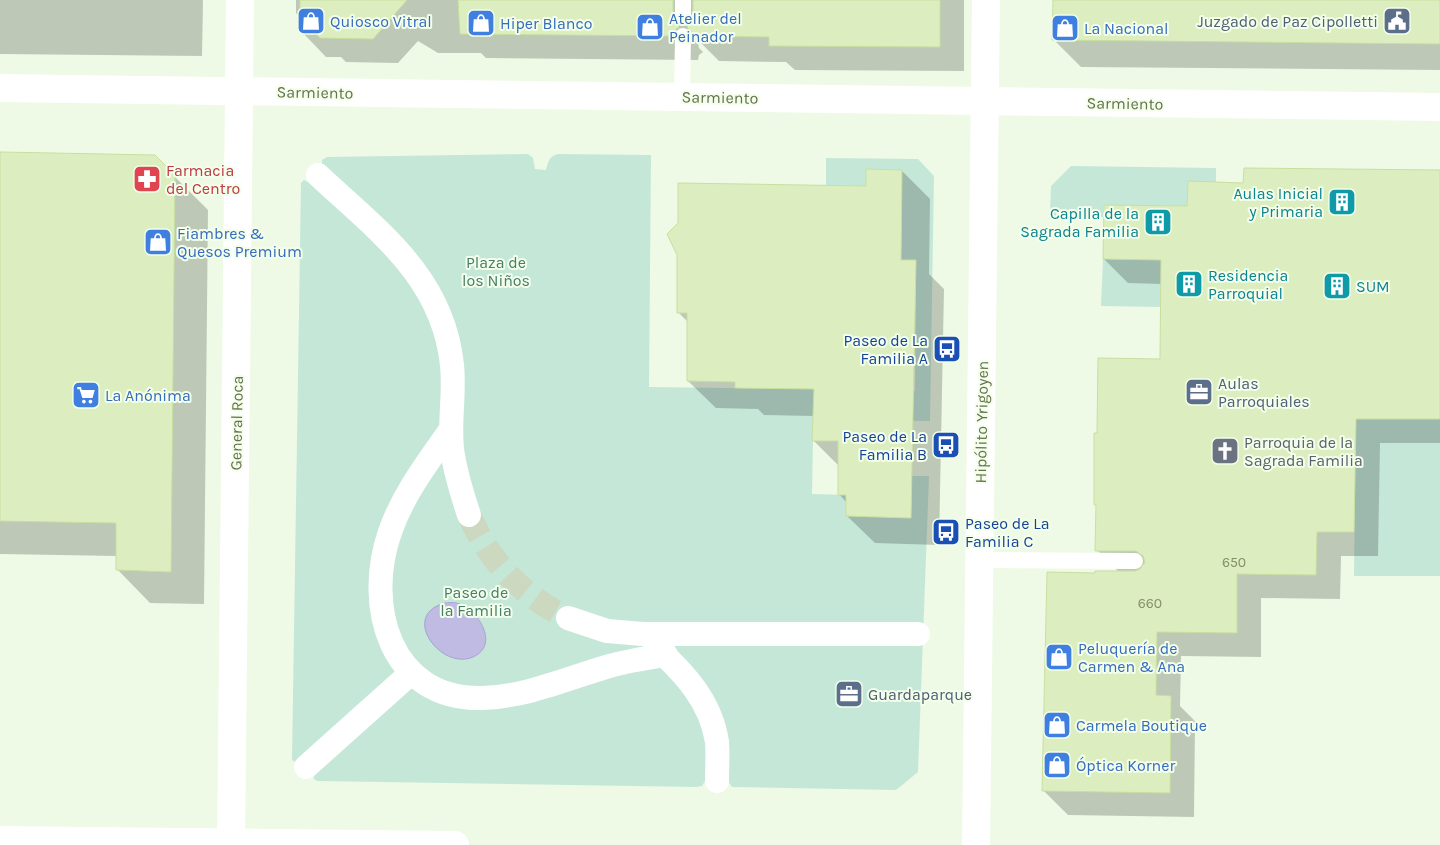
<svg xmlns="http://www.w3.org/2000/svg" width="1440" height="845" viewBox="0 0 1440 845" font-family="Karla,sans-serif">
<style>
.green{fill:#c5e7d8}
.water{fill:#c0bbe2;stroke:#a9a2d3}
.shadow{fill:#0003}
.building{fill:#dceebf;stroke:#c8dfa0}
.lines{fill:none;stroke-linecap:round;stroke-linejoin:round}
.pedestrian-tunnel{stroke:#ccd8bf;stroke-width:24;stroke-dasharray:24 12;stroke-linecap:butt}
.service{stroke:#fff;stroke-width:16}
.pedestrian{stroke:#fff;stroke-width:24}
.minor{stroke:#fff;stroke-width:28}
.tertiary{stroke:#fff;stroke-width:28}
.labels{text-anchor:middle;stroke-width:4;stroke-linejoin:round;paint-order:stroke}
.number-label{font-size:14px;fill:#839069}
.shop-label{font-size:16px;fill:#366cbe;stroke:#f3feeb;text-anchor:start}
.service-label{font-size:16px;fill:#4e5e75;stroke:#f3feeb;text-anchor:start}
.street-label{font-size:16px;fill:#65714c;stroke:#f3feeb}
.health-label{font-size:16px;fill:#be3a42;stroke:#f3feeb;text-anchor:start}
.culture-label{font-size:16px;fill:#0d838f;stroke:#f3feeb;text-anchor:end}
.park-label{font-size:16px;fill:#487c6b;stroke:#f3feeb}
.transit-label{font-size:16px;fill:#164399;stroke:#f3feeb;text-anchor:end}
.worship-label{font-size:16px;fill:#5b616d;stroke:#f3feeb;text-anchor:start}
</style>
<rect width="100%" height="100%" fill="#eefae5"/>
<path class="green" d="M528 154 533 158 535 169 546 170C548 162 549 156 558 154L651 155 649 387 814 389 812 494 846 495V516L911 518 912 476H929L918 772 896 790 732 787 728 781H705L702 786 696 787 317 781 314 779 313 773 292 760 301 183 304 180 310 183 324 167 322 164V160L327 157Z
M826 158 918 159 934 176 930 421 835 420V390L915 391 916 261 901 260 902 170 866 169V186L826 185Z
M1071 166 1216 168V182H1188L1187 206 1104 205 1103 217 1050 216 1051 186Z
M1103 259 1161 260V307L1101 306Z
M1356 419H1440V576H1354Z"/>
<path class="water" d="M445 603C448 603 453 602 456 603 477 607 501 645 473 657 441 671 399 615 445 603Z"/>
<path class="shadow" d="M0 0H203L202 56 0 54Z
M296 0H964V71L795 70 786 62 719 61 697 39 699 48 703 52 699 55 698 60 486 58 481 53H438L418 41 398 63 346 62 341 57H326L302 32V19L296 13Z
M1054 0H1440V70L1081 67 1054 40Z
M0 153 154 156 208 210 204 604 150 603 117 569V556L0 554Z
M902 171 930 199 929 274 944 289 939 545 875 543 847 516V503L839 494V466L813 440 814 416 764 415 758 409 716 408 688 381 689 323 678 312 867 187Z
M1440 171V443H1380L1378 556H1341L1340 599 1261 598V657L1181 656 1180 706 1195 721 1194 817 1068 815 1044 791 1097 574 1119 572 1097 550V506L1095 504 1099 434 1161 360 1162 284 1128 283 1104 259 1188 208 1245 185Z"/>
<path class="building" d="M300 0H407L373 39 320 38 315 33 300 32Z
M458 0H673V18L675 23 679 27 675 30 673 36 460 34Z
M693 0H940V47L769 46V37L693 36 691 31 687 27 691 23 693 18Z
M1053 0H1440V44L1052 40Z
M0 152 155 155 175 175 171 572 116 570V523L0 521Z
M1244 168 1440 170V419H1356L1354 532H1317L1316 575 1237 574V633L1157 632 1156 695 1171 696 1170 793 1042 791 1047 572 1095 573V571H1135L1140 569 1145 562 1143 556 1136 551H1095L1096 505H1094V433H1097L1098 358 1160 359 1161 260 1103 259 1104 205 1187 206 1188 181 1243 183Z
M866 169 902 170 901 260H916L911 518 846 516V495H838V441H812L814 389 735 388V382L687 381V313H677V255L667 234 678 223V183L866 186Z"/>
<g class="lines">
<path class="pedestrian-tunnel" d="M469 515C490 562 522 596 568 618"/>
<path class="service" d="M683 18V0
M682 97 683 36
M979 560 1135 561"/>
<path class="pedestrian" d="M318 175C378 231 443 277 452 365 455 393 449 421 452 449 455 472 462 494 469 515
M451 429C428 462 403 494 390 532 364 606 390 700 482 698 525 697 566 679 606 667 626 661 646 658 666 655
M568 618 607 631 643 634H918
M655 646C684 673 711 701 717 742 718 755 717 768 717 781
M306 767 411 673"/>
<path class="minor" d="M0 840 455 845"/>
<path class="tertiary" d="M0 88 1440 107
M231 845 240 0
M976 845 986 0"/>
</g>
<defs>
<symbol id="shop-square" viewBox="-11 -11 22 22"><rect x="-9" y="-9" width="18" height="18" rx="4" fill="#3f7fe0" stroke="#f3feeb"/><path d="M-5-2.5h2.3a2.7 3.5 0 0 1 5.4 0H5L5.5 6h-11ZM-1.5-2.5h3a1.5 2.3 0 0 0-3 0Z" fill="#fff"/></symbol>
<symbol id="civic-square" viewBox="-11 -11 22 22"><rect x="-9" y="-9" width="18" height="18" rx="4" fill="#5c6f8a" stroke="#f3feeb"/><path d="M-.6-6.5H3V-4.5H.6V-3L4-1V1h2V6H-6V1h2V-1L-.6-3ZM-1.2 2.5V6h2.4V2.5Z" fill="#fff"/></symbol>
<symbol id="pharmacy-square" viewBox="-11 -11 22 22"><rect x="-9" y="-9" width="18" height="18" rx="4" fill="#e0444e" stroke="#f3feeb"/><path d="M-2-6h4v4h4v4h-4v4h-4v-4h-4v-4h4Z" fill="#fff"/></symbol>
<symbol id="building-square" viewBox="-11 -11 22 22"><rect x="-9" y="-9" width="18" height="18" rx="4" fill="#0f9aa8" stroke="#f3feeb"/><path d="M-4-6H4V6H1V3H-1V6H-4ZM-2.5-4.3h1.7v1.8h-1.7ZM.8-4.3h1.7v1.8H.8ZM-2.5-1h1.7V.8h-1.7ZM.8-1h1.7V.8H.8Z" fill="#fff"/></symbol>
<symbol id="bus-square" viewBox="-11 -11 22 22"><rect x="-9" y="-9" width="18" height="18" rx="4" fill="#1a4fb4" stroke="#f3feeb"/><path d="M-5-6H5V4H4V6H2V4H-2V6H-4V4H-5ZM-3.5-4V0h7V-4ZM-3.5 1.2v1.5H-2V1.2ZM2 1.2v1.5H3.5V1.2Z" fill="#fff"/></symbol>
<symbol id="office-square" viewBox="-11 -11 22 22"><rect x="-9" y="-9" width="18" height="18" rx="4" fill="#5c6f8a" stroke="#f3feeb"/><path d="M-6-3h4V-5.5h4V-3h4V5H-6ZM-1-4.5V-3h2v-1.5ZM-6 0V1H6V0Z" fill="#fff"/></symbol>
<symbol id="supermarket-square" viewBox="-11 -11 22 22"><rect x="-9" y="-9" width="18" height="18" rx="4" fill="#3f7fe0" stroke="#f3feeb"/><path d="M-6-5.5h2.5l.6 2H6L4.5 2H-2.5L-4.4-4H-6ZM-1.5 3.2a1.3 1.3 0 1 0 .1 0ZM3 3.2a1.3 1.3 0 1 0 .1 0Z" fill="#fff"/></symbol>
<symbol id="church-square" viewBox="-11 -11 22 22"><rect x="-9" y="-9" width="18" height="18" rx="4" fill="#6b7280" stroke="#f3feeb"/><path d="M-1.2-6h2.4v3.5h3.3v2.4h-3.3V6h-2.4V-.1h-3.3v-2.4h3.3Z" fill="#fff"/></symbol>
</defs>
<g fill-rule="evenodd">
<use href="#shop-square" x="295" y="5" width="32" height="32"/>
<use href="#civic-square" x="1381" y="5" width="32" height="32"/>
<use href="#shop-square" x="465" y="7" width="32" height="32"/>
<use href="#shop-square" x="634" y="11" width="32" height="32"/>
<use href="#shop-square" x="1049" y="12" width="32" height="32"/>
<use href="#pharmacy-square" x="131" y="163" width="32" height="32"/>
<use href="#building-square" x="1326" y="186" width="32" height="32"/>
<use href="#building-square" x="1142" y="206" width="32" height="32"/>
<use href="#shop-square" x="142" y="226" width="32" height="32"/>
<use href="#building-square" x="1173" y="268" width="32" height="32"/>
<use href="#building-square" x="1321" y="270" width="32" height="32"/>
<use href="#bus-square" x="931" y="333" width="32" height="32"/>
<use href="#office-square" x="1183" y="376" width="32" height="32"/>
<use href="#supermarket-square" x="70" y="379" width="32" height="32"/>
<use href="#bus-square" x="930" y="429" width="32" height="32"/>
<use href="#church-square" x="1209" y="435" width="32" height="32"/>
<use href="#bus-square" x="930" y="516" width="32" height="32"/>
<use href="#shop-square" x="1043" y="641" width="32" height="32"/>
<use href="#office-square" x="833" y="678" width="32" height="32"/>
<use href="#shop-square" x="1041" y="709" width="32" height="32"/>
<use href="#shop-square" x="1041" y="749" width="32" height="32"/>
</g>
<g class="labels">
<g class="number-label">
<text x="1234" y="567">650</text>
<text x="1150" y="608">660</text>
</g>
<g class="shop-label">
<text x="669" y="24">Atelier del<tspan x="669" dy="18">Peinador</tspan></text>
<text x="330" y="27">Quiosco Vitral</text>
<text x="500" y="29">Hiper Blanco</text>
<text x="1084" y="34">La Nacional</text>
<text x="177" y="239">Fiambres &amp;<tspan x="177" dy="18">Quesos Premium</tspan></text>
<text x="105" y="401">La Anónima</text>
<text x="1078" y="654">Peluquería de<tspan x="1078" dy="18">Carmen &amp; Ana</tspan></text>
<text x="1076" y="731">Carmela Boutique</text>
<text x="1076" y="771">Óptica Korner</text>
</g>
<g class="service-label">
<text x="1378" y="27" text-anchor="end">Juzgado de Paz Cipolletti</text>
<text x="1218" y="389">Aulas<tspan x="1218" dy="18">Parroquiales</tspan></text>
<text x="868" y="700">Guardaparque</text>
</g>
<g class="street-label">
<text transform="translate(315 92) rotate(1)" y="6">Sarmiento</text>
<text transform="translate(720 97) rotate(1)" y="6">Sarmiento</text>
<text transform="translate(1125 103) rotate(1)" y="6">Sarmiento</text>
<text transform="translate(981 422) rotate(-89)" y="6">Hipólito Yrigoyen</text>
<text transform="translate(236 423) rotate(-89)" y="6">General Roca</text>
</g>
<g class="health-label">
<text x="166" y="176">Farmacia<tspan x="166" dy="18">del Centro</tspan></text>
</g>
<g class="culture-label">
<text x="1323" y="199">Aulas Inicial<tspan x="1323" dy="18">y Primaria</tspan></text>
<text x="1139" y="219">Capilla de la<tspan x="1139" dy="18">Sagrada Familia</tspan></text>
<text x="1208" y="281" text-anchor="start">Residencia<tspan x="1208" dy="18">Parroquial</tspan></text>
<text x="1356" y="292" text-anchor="start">SUM</text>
</g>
<g class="park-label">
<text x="496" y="268">Plaza de<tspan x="496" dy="18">los Niños</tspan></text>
<text x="476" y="598">Paseo de<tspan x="476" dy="18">la Familia</tspan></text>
</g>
<g class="transit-label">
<text x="928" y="346">Paseo de La<tspan x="928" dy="18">Familia A</tspan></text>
<text x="927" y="442">Paseo de La<tspan x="927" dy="18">Familia B</tspan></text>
<text x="965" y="529" text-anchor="start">Paseo de La<tspan x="965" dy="18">Familia C</tspan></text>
</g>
<g class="worship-label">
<text x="1244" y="448">Parroquia de la<tspan x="1244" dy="18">Sagrada Familia</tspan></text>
</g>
</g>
</svg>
